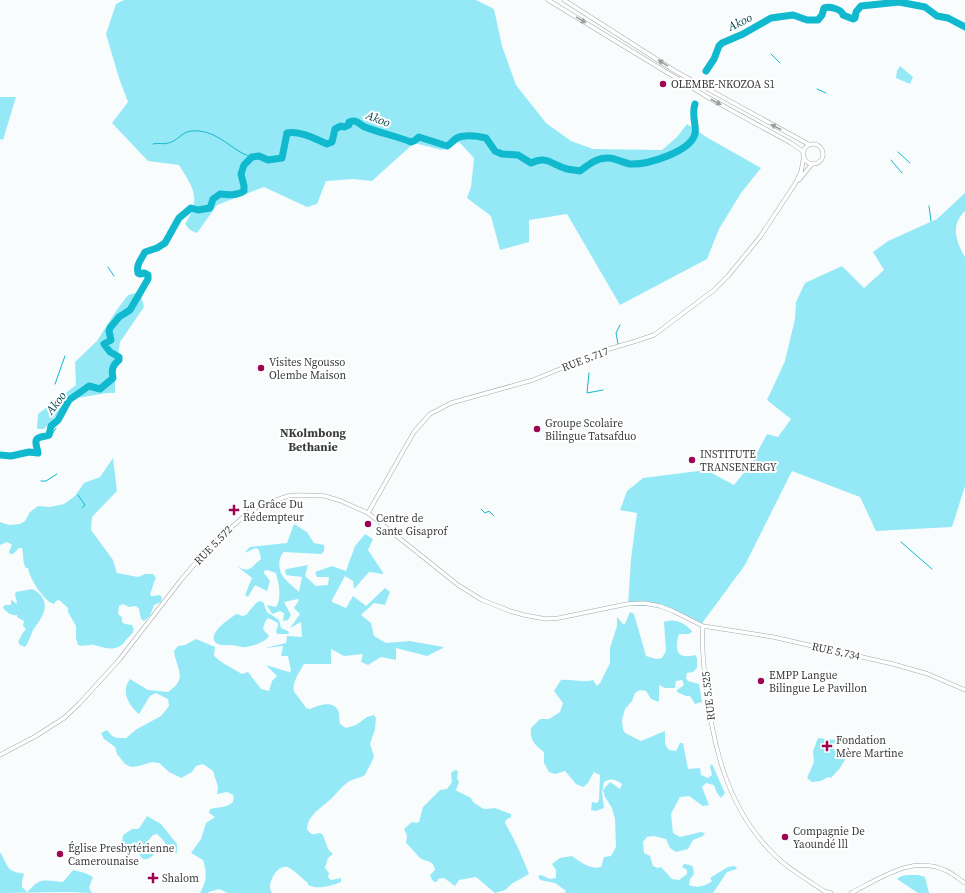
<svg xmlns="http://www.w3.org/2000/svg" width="965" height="893" viewBox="0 0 965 893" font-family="'Source Serif 4',serif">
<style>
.green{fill:#95e9f7}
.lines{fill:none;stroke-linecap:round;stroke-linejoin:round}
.stream{stroke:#10b9cd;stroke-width:1}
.river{stroke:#10b9cd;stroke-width:7}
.tertiary-casing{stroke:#a5a8a9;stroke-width:4.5}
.tertiary{stroke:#fff;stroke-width:3.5}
.oneway{fill:#9c9d9e}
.poi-dot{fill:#9b0553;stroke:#fff;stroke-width:1.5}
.labels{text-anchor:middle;stroke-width:4;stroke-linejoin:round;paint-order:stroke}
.poi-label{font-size:11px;fill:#3a3b3c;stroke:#fff;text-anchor:start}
.street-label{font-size:11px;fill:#3a3b3c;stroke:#fff}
.water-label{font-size:12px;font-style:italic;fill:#00434b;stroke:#fff}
.neighbourhood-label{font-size:12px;font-weight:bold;fill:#3a3b3c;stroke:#fff}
</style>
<rect width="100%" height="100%" fill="#f8fcfd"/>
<path class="green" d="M124 0H476L494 9 502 46 516 85 546 123 571 141 593 149 662 150 677 137 687 124 708 138 761 168 741 193 719 229 707 259 620 305 567 214 529 220V242L500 250 491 216 467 198 471 187 474 158 459 142 442 150 414 143 372 181 353 179 326 181 317 204 307 207 264 187 217 205 197 233 190 230 185 224C202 198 193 188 179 165L148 161 112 123 128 102 119 78 106 34 116 4Z
M900 66 913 77 910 84 896 78 897 71Z
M0 97H16L3 140 0 139Z
M965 193V211C950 225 956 242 965 257V486L952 527 876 531 860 497 792 471 745 565 700 626 679 614 654 606H628L631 559 637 513 620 510 627 491 643 478 706 470 734 485 751 464 767 434 778 437 791 419 767 400 785 361 795 319 796 302 805 283 842 266 864 288 884 270 873 252 888 241 937 219Z
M140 292 144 307 120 342 115 376V393H107L71 399 44 429H37L38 414 76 385 75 362 97 341 116 311 128 295Z
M113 458 117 491 92 517 91 530 113 560 117 573 138 577 145 574H153L156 578C153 584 152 589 150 595L152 596 160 595 162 598 161 602 154 605 150 616 144 621 141 619 139 609 136 606 129 607 123 604 119 606 118 614 122 617V622L125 624 132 625C136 632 132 633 128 638 126 639 125 641 124 643 115 652 105 648 94 645 89 644 84 647 78 645L76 638V626L68 612V608L59 600 56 601 54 604C44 602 29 577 28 568H26C22 562 24 555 22 548H19L13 554H10L9 552 12 545 7 542 0 545V522L9 525 20 524 25 521 30 512 38 506 50 507 64 504 75 496 84 483 100 477Z
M294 524 307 532 314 543 324 545C325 549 324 553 321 554L284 552C279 556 278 566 281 573 284 580 294 587 299 592L302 577 286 575 285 570 287 569 308 565 305 576 316 586 328 585 329 577H317L315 572 332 566 346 571 355 546 365 534 373 539 368 550 384 574 369 572 354 589 353 581 345 576 332 600V602L346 608 353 596 366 606 385 588 390 592 385 605 374 603 361 615 371 623 374 636 386 643 410 641 443 647V648L427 656 396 648V660L381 657 368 665 361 662 363 654 344 656 331 649V664H304C300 671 290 685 295 693 299 698 303 703 306 708L310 709C319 705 335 699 339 713V717L340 724 346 728 356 725 367 717 374 715 376 718 375 729 370 744 374 756 373 759 365 775C360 778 353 779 348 782 341 787 338 792 332 798 323 807 308 814 307 829 311 835 313 835 320 833L323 835 328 849 333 854 328 858 325 868 329 873 328 877 331 880 341 878V882C331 886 318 890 308 885V883C301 878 295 870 287 867 278 865 270 879 270 887 270 889 271 891 272 893H228L219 889 209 892 208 893H200C207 881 207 873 203 860L191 853 201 839 206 823 215 817 209 813 210 809C218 807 237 808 233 795L227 792 217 794 218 787 213 771 203 764 196 766 192 772 181 778 169 772 159 763 152 762 139 766 131 767 125 764 117 754 115 747 104 739 101 733 107 730 112 736 118 738H126L137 729 161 716 169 706 168 699 156 693 150 696 139 714C128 705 121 691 130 679L148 690 168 692C189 678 176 669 174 651L178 646 185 645 196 639 215 647 214 656 223 663 242 674 248 672 261 689 269 691 272 681 277 676 266 665 289 672 291 671 288 656H281L283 646 265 648 286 643 287 636 302 637 301 622 290 628 300 614 294 608 299 600 298 599 284 602 291 615 288 620 283 621 284 613 280 611 272 614 267 605 276 607C282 597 279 585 276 573L267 570 264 571V573L270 581 267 591 255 585 248 597 245 595 252 578 237 566C249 574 251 567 261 559L259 550 256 548 244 553 250 547 287 543Z
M32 589C51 598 46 614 35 627 31 632 30 641 25 647L20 645 18 642 22 634 26 629 23 626 24 621 17 617V615C12 616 5 612 3 607L5 605H11V600L13 601 15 603H17L15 594 16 592Z
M260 601 263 602 267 612 279 620 281 628 288 631 289 634H277L276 631 278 626V623L268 618 265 622 263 629 269 636C265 643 248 648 241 647 237 646 235 645 231 645 227 645 220 646 216 643 206 634 231 617 237 614L242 616 246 615 256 603Z
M630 612 634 614 646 656 656 659 662 658 666 651 664 622C675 618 683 622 691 630L692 632 689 634H679C674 650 677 660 695 655L697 658V668L693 672 687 673 686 678 688 681 699 684 702 702 695 704 690 696H686L677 692V690L684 685 682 680 676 681 675 688H665L659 685V702L651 699 646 691 640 690 635 693 632 701 625 709 622 720 623 729 625 733 641 741 665 731V744L669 750 676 751 680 743H683L688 769 700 768 701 775 708 778 712 775 710 766 712 764 725 793 721 798 717 793 714 785 706 783 702 787 709 805 703 806 689 796 680 797 671 814 673 833 680 837 701 832 705 833 703 836 693 840 688 849 676 852 670 848 666 839 654 836 647 837 643 842 644 853 650 856 653 866 658 868 661 867 672 879 679 880 687 874V870L682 867 684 864 690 865 693 867 694 874 690 879 689 885C696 888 705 887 712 881L710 878 728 867 735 866 737 869 727 872 713 893H565L566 891 555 883 540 880 538 876 541 875 550 879 556 878V870L552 864 560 858 572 856C581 862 590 870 601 867L604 857 611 856 616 847 615 819 612 808 605 797 603 790 610 782 620 789 622 784C615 779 611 778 604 782L602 792 604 808 596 811 591 810 592 802 597 803 599 800 600 775 594 772 588 783 583 787 576 784 565 771 555 774 549 772 544 763V752C534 745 530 740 531 728L540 719H549L560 712 563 703 554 691 561 680C572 679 582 683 593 680L597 686 600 683 610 663V648L617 626V617L623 624H625Z
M818 738 836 740C830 751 837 754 846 758L840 768 831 778 828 777 821 781 812 782 807 778 814 762 813 751Z
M455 770 458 771 457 778 459 782 456 790 457 791 471 798 473 802 482 808 485 809 495 808 511 814V817L506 820 505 823C515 840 522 856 529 874L513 883 505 890 495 893 476 877 459 880 455 886 444 878 438 879 437 882H435L432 880 430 875 435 870C433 858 425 863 419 857 415 852 411 848 406 843L407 836 404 829 412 822 416 823 419 822 423 807 440 790 447 789 452 782 451 773Z
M147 816 161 824 177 844V853H170L164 841 157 834 153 835 147 842 148 846 154 854C151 858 147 860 143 859L138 853 121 848 123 835 132 829H138L140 827Z
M0 852C4 858 7 868 11 870 14 872 20 873 24 874L22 881V887L27 892C31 889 33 885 37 883 43 878 56 882 63 882L73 870 85 873 93 877 89 888 92 893 66 892 0 893Z
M918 875 925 877 929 893H918L897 879C901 874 911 875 918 875Z"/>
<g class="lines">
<path class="stream" d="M771 54 780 63
M817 89 826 93
M153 144C158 142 163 145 168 143 175 142 180 135 187 132 196 129 209 132 217 137 229 143 239 154 252 157
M898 152 910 163
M891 160 902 173
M929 206 931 221
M108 267 114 276
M618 344 616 333 620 325
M589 373 587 393 603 390
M55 384 65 356
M49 435 51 436 56 428
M41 481H46L57 474
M78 495 85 505 82 508
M481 509 485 513 489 511 494 516
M901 542 932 569"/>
<path class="river" d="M706 71 714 59 719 46 722 43 743 34 771 18 793 15 807 20H818L822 15 824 8C829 6 842 9 843 15L853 19 855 18 856 12 861 6 899 2 925 7 937 16 948 18 965 27
M0 455 11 456 29 452 38 453C38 450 36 447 36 443 35 436 45 437 49 435L51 426 58 420 69 400 89 386 100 389 112 379 113 378C111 369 113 365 119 360V357L110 352 104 344 111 340 109 331 110 328 119 317 130 310 148 279V275L144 273 140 274 138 273C136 264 141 260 145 252L157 248 165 243 179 218 191 208 198 210 210 208 213 199 220 194C228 195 237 196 244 191V186L241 174 244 165 252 157 259 156 268 160 282 158 287 133C298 130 316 139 327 144L332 142 335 129 341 126 344 127 349 125V122C358 119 358 124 365 127 380 133 396 136 411 142L414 141 419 137 447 146C451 144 453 140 457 138 466 134 477 136 486 138L495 151 502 154 518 155 531 163C547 155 552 165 567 169 571 170 575 170 580 171 588 165 596 158 607 158 614 157 623 163 630 164 647 165 690 152 695 134 697 127 691 115 695 104"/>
<defs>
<path id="tertiary" d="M548 0 709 98 791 143 804 152
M564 0 675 71 810 145
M803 154a10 10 0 1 1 20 0a10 10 0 1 1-20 0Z
M799 180 812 164
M368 513 414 432 430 414 451 403 533 380 606 350 636 341 654 335 714 290 728 276 760 237 795 184 801 172 804 156
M703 626 773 637 893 664 928 674 965 690
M0 755 36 736 64 718 79 704 119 660 181 580 210 546 250 511 262 505 288 496 300 495 325 496 341 501 368 513 458 585 482 600 510 611 524 615 546 619 559 618 627 604 644 603 660 606 673 611 703 626C701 646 704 667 706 687 713 744 726 802 766 846 782 865 803 877 824 891L831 893
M851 893C881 878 913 854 947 871 953 874 959 879 965 883"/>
</defs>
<use href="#tertiary" class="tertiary-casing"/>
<use href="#tertiary" class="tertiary"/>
</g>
<defs><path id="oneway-solid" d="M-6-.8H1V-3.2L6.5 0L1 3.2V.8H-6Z"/></defs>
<g class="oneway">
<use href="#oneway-solid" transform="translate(581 20) rotate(31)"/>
<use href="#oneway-solid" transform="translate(663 63) rotate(-148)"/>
<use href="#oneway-solid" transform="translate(716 102) rotate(28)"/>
<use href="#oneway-solid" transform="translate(776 127) rotate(-152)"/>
</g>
<g class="poi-dot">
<circle cx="663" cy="84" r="4"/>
<circle cx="261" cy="368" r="4"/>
<circle cx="537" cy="429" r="4"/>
<circle cx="692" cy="460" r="4"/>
<path d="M232 504h4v4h4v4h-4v4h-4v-4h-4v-4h4z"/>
<circle cx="368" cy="524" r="4"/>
<circle cx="761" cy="681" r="4"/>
<path d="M825 740h4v4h4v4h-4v4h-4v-4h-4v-4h4z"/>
<circle cx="785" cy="837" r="4"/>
<circle cx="60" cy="854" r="4"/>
<path d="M151 872h4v4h4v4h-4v4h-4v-4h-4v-4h4z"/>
</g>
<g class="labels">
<g class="poi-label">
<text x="671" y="88">OLEMBE-NKOZOA S1</text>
<text x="269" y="366">Visites Ngousso<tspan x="269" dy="13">Olembe Maison</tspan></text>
<text x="545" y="427">Groupe Scolaire<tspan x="545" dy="13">Bilingue Tatsafduo</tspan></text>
<text x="700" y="458">INSTITUTE<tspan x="700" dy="13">TRANSENERGY</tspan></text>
<text x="243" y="508">La Grâce Du<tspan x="243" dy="13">Rédempteur</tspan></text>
<text x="376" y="522">Centre de<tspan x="376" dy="13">Sante Gisaprof</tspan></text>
<text x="769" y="679">EMPP Langue<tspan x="769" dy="13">Bilingue Le Pavillon</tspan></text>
<text x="836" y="744">Fondation<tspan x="836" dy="13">Mère Martine</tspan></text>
<text x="793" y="835">Compagnie De<tspan x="793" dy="13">Yaoundé lll</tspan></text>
<text x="68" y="852">Église Presbytérienne<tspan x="68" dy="13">Camerounaise</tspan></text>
<text x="162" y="882">Shalom</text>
</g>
<g class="street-label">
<text transform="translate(585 359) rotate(-21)" y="4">RUE 5.717</text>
<text transform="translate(213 545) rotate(-46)" y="4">RUE 5.572</text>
<text transform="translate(836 651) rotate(12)" y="4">RUE 5.734</text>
<text transform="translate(708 696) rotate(-97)" y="4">RUE 5.525</text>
</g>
<g class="water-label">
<text transform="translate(740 22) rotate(-25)" y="4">Akoo</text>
<text transform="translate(378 119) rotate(21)" y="4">Akoo</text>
<text transform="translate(56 403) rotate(-52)" y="4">Akoo</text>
</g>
<g class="neighbourhood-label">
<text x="313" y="437">NKolmbong<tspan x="313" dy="14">Bethanie</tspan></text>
</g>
</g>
</svg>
